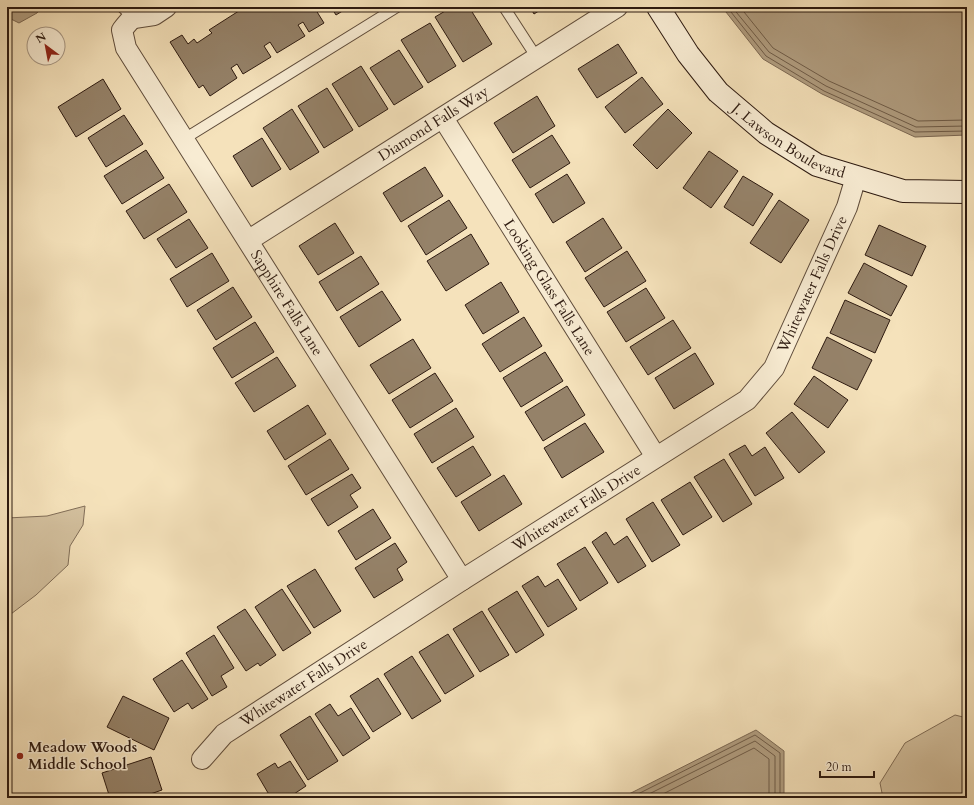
<svg xmlns="http://www.w3.org/2000/svg" width="974" height="805" viewBox="0 0 974 805" font-family="Cardo,serif">
<style>
.green{fill:#d3c09e;stroke:#806d57}
.water{fill:#b19e81;stroke:#7c6954}
.lines{fill:none;stroke-linecap:round;stroke-linejoin:round}
.shore{stroke:#6f5c48;stroke-width:1}
.building{fill:#958269;stroke:#2d1a10}
.lane-casing{stroke:#5f4c3b;stroke-width:12}
.street-casing{stroke:#5f4c3b;stroke-width:22}
.secondary-casing{stroke:#2d1a10;stroke-width:24}
.lane{stroke:#f8ecd3;stroke-width:10}
.street{stroke:#f8ecd3;stroke-width:20}
.secondary{stroke:#f8ecd3;stroke-width:22}
.poi-dot{fill:#8f2418;stroke:#f8ecd3;stroke-width:1.5}
.labels{text-anchor:middle;stroke-width:3;stroke-linejoin:round;paint-order:stroke}
.street-label{font-size:15px;fill:#2d1a10;stroke:#f8ecd3}
.poi-label{font-size:15px;font-weight:bold;fill:#2d1a10;stroke:#f8ecd3;text-anchor:start}
</style>
<rect width="100%" height="100%" fill="#f5e2bb"/>
<filter id="stains"><feTurbulence type="fractalNoise" baseFrequency=".005" numOctaves="4"/><feColorMatrix values="0 0 0 0 .2 0 0 0 0 .09 0 0 0 0 .02 0 0 0 .5 -.17"/></filter>
<radialGradient id="worn" r=".72"><stop offset=".6" stop-color="#630" stop-opacity="0"/><stop offset="1" stop-color="#630" stop-opacity=".3"/></radialGradient>
<path class="green" d="M85 506 83 525 70 546 68 565 36 595 7 617V518L47 516Z
M955 715 967 718V798H883L880 783 905 743Z"/>
<path class="water" d="M7 7H42L37 13 19 23 7 17Z
M722 7H967V135L915 137 822 94 763 59Z
M756 730 784 751V798H621Z"/>
<g class="lines">
<path class="shore" d="M727 7 766 56 824 91 915 132 967 131
M732 7 769 52 826 86 916 127 967 126
M740 7 773 48 829 81 918 121 967 120
M630 798 755 735 780 753V798
M641 798 755 741 775 756V798
M655 798 754 748 769 759V798"/>
</g>
<path class="building" d="M245 7H314L324 23 309 32 303 22 298 25 305 36 277 53 270 42 264 46 271 57 243 74 237 64 231 68 237 78 210 96 203 85 199 88 170 42 182 35 188 44 194 39 197 43 212 33 209 30Z
M331 7H349L336 15Z
M452 7H469L492 44 463 62 435 17Z
M530 7H545L534 14Z
M430 23 456 66 428 83 401 40Z
M618 44 637 73 597 98 578 69Z
M399 50 423 87 394 105 370 68Z
M361 66 388 109 359 127 332 84Z
M642 77 663 104 625 133 605 107Z
M103 79 121 109 76 137 58 107Z
M327 88 353 130 324 148 298 106Z
M537 96 555 126 513 153 494 123Z
M292 109 319 152 290 170 263 128Z
M668 109 692 133 657 169 633 145Z
M124 115 143 144 106 167 88 138Z
M552 135 570 163 530 188 512 160Z
M262 138 281 169 252 187 233 156Z
M146 150 164 178 122 204 104 176Z
M709 151 738 171 711 208 683 188Z
M425 167 443 196 401 222 383 193Z
M567 174 585 203 553 223 535 194Z
M743 176 773 194 753 226 724 207Z
M169 184 187 212 144 239 126 211Z
M449 200 467 228 426 255 408 226Z
M779 200 809 220 781 263 750 243Z
M603 218 622 248 585 272 566 242Z
M189 219 208 248 176 268 157 239Z
M335 223 354 253 318 275 299 246Z
M879 225 926 246 912 276 865 255Z
M471 234 489 264 446 291 427 261Z
M627 251 646 281 604 307 585 278Z
M212 253 229 281 187 307 170 279Z
M361 256 379 284 337 311 319 282Z
M864 263 907 286 891 316 848 293Z
M501 282 519 312 483 334 465 305Z
M233 287 252 317 216 340 197 310Z
M646 288 665 318 626 342 607 312Z
M382 291 401 320 359 347 340 317Z
M845 300 890 320 875 353 830 333Z
M524 317 542 346 500 372 482 344Z
M673 320 691 348 648 375 630 347Z
M255 322 274 352 232 378 213 348Z
M827 337 872 360 857 390 812 368Z
M413 339 431 368 389 394 370 365Z
M545 352 563 381 521 407 503 378Z
M695 353 714 384 674 409 655 378Z
M277 357 296 386 254 412 235 383Z
M435 373 453 401 410 428 392 400Z
M814 376 848 400 828 428 794 404Z
M567 386 585 415 543 441 525 412Z
M308 405 326 434 285 460 267 431Z
M456 408 474 437 432 463 414 434Z
M792 412 825 452 799 473 766 433Z
M585 423 604 452 562 478 544 448Z
M330 439 349 469 306 495 288 466Z
M745 445 752 456 765 447 784 478 755 496 729 454Z
M473 446 491 475 456 497 437 468Z
M724 459 752 504 723 522 694 477Z
M352 474 361 488 350 495 358 507 328 526 311 499Z
M504 475 522 504 479 531 461 502Z
M690 482 712 517 683 535 661 500Z
M653 502 680 545 652 562 626 519Z
M373 509 391 538 356 560 338 531Z
M606 532 614 545 627 536 646 566 618 583 592 542Z
M395 543 407 562 397 569 403 580 374 598 355 568Z
M585 547 608 583 580 601 557 564Z
M315 569 341 611 314 628 287 586Z
M538 576 545 587 558 579 577 609 548 627 522 586Z
M282 589 311 633 283 651 255 607Z
M517 591 544 635 516 653 488 609Z
M245 609 276 655 260 666 258 663 246 671 217 627Z
M482 611 509 655 480 672 453 629Z
M448 634 474 676 445 694 419 652Z
M214 635 234 668 221 676 227 687 212 696 186 653Z
M412 656 441 701 412 719 384 674Z
M182 660 208 699 192 709 188 703 174 712 153 679Z
M378 678 401 714 373 732 350 696Z
M123 696 169 718 154 750 107 727Z
M330 704 338 716 351 708 370 738 343 756 315 714Z
M310 716 338 761 308 780 280 735Z
M151 757 162 790 139 798H110L102 773Z
M290 761 306 786 288 798H271L257 774 275 763 278 768Z"/>
<g class="lines">
<defs>
<path id="lane" d="M122 7 134 18
M504 7 537 58
M184 139 397 7"/>
<g id="street">
<path id="s1" d="M140 7C135 16 128 22 122 30L126 48 462 580"/>
<path d="M134 18 154 15 166 7"/>
<path id="s2" d="M443 118 656 457"/>
<path id="s3" d="M249 240 617 7"/>
<path id="s4" d="M202 759 224 734 462 580 747 400 774 368 847 207 856 177"/>
</g>
<g id="secondary">
<path id="s5" d="M658 7 688 54 718 92 766 133 817 165 903 191 967 192"/>
</g>
</defs>
<use href="#lane" class="lane-casing"/>
<use href="#street" class="street-casing"/>
<use href="#secondary" class="secondary-casing"/>
<use href="#lane" class="lane"/>
<use href="#street" class="street"/>
<use href="#secondary" class="secondary"/>
</g>
<circle class="poi-dot" cx="20" cy="756" r="4"/>
<g class="labels">
<g class="street-label">
<text dy="5" stroke="none"><textPath href="#s3" startOffset="218">Diamond Falls Way</textPath></text>
<text dy="5" stroke="none"><textPath href="#s5" startOffset="191">J. Lawson Boulevard</textPath></text>
<text dy="5" stroke="none"><textPath href="#s4" startOffset="788">Whitewater Falls Drive</textPath></text>
<text dy="5" stroke="none"><textPath href="#s2" startOffset="200">Looking Glass Falls Lane</textPath></text>
<text dy="5" stroke="none"><textPath href="#s1" startOffset="349">Sapphire Falls Lane</textPath></text>
<text dy="5" stroke="none"><textPath href="#s4" startOffset="452">Whitewater Falls Drive</textPath></text>
<text dy="5" stroke="none"><textPath href="#s4" startOffset="128">Whitewater Falls Drive</textPath></text>
</g>
<g class="poi-label">
<text x="28" y="752">Meadow Woods<tspan x="28" dy="17">Middle School</tspan></text>
</g>
</g>
<rect width="974" height="805" fill="none" stroke="#f5e2bb" stroke-width="24"/>
<rect x="8" y="8" width="958" height="789" fill="none" stroke="#2d1a10" stroke-width="2"/>
<rect x="12" y="12" width="950" height="781" fill="none" stroke="#2d1a10"/>
<g transform="translate(46 46) rotate(328)"><circle r="19" fill="#f8ecd3" stroke="#a79885"/>
<path d="M0-3L7 15L0 10L-7 15Z" fill="#8f2418"/>
<text y="-6" font-size="11" font-weight="bold" text-anchor="middle" fill="#2d1a10">N</text>
</g>
<path d="M820 771v6h54v-6" fill="none" stroke="#2d1a10" stroke-width="2"/>
<text x="826" y="771" font-size="12" fill="#2d1a10" stroke="#f8ecd3" stroke-width="3" paint-order="stroke">20 m</text>
<rect width="100%" height="100%" filter="url(#stains)"/>
<rect width="100%" height="100%" fill="url(#worn)"/>
</svg>
